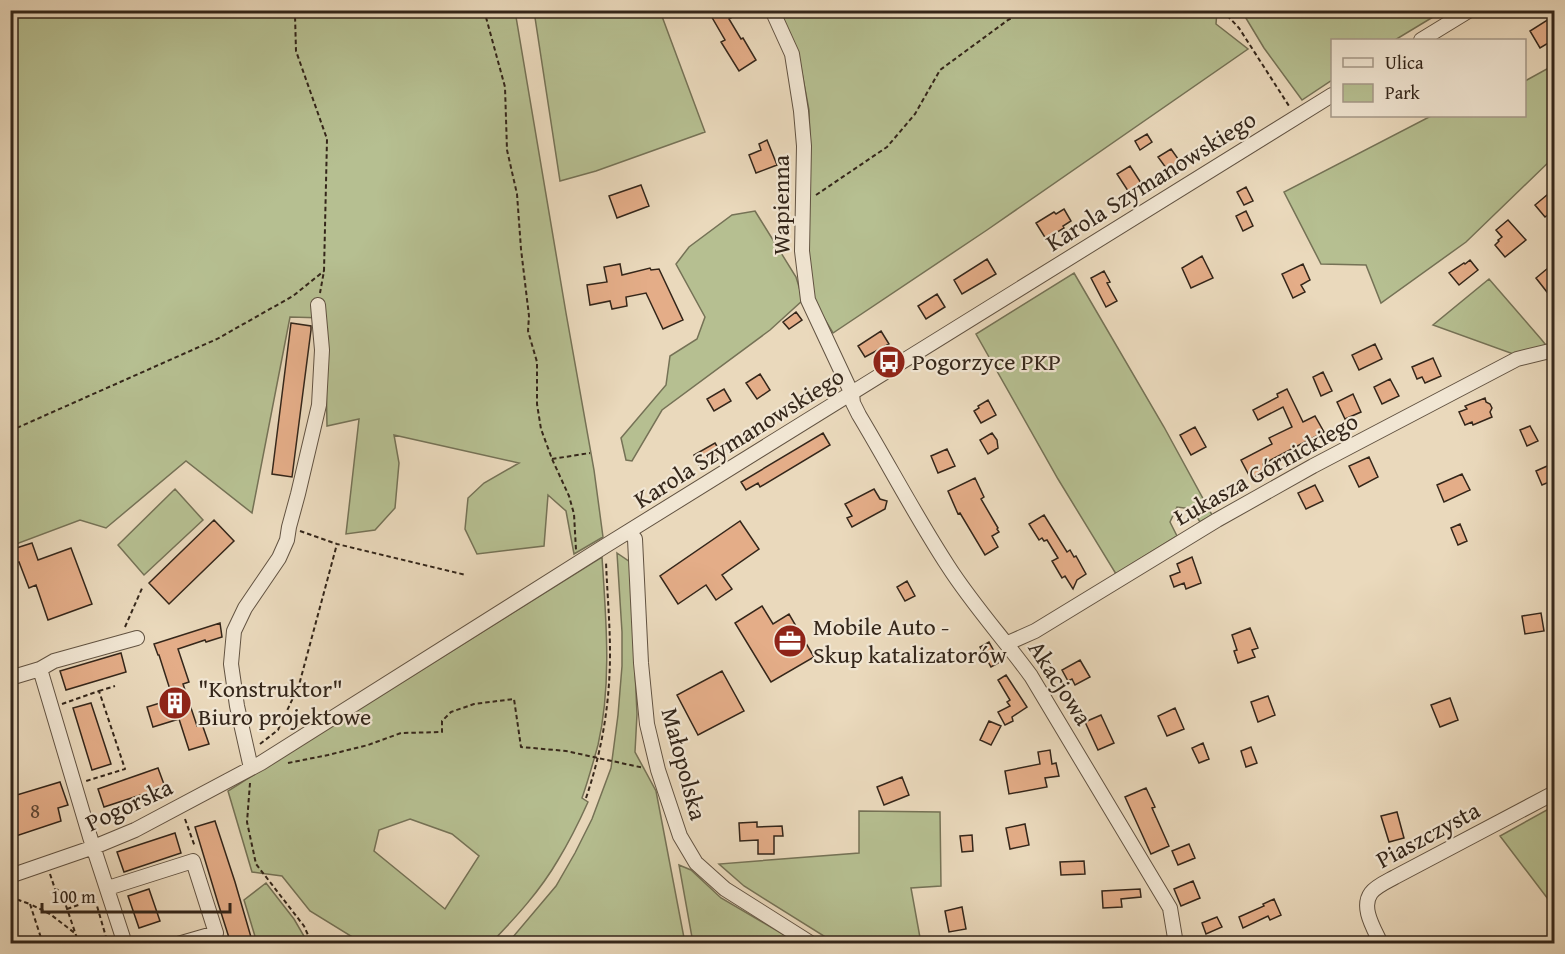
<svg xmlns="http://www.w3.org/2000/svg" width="1565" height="954" viewBox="0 0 1565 954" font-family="'Gentium Book Plus',serif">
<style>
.green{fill:#b6bf91;stroke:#757256;stroke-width:1.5;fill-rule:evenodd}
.building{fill:#e4ad88;stroke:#34261a;stroke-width:1.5}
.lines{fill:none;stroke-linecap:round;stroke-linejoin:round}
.minor-casing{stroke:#625342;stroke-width:16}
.path{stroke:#34261a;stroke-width:2;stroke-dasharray:4.5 3;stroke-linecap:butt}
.minor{stroke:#f1e6d3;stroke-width:14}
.labels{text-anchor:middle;stroke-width:4.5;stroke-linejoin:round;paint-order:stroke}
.number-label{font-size:21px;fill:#604836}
.street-label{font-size:24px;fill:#34261a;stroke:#f1e6d3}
.poi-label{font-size:24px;fill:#34261a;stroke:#f1e6d3;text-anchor:start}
</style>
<rect width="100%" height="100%" fill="#ead9bc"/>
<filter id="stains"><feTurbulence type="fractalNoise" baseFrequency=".00333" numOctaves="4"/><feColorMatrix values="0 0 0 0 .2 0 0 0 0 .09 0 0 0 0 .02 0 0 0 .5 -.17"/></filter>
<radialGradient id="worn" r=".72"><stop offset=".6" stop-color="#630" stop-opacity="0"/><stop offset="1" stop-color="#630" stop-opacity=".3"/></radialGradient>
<path class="green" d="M1241 10H1443V11L1395 40H1332V80L1302 100 1264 48Z
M11 11H515L566 313 594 470 603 537 574 554 566 511 548 495 544 546 477 554 465 529 468 498 484 483 519 463 394 435 399 463 395 508 375 530 346 534 359 419 327 426 325 318 290 317 252 513 186 461 106 528 80 520 11 546Z
M534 11H660L705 132 596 171 560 181Z
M779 11H1217L1216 24 1248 49 987 230 833 333 812 298 806 258 810 142 809 110 798 52Z
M1554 65V157L1466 242 1381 303 1366 265 1321 264 1284 192 1431 116H1524L1525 81Z
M755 211 796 277 803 300 770 330 662 410 632 461 626 460 621 438 666 385 670 356 697 339 705 317 676 264 689 247 732 215Z
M1074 273 1164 427 1212 515 1200 522 1192 509 1177 507 1170 522 1177 536 1116 574 1058 479 976 334Z
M1489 279 1541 339 1545 344 1544 347 1516 355 1433 325Z
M175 489 203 520 144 575 118 545Z
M617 553 630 562 637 714 635 752 656 791 685 943 507 944 556 886 575 853 592 819 611 768 618 715 622 666V632Z
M602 557C606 619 612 684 598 745 593 763 588 781 582 798L588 802C579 822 569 842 558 860 540 891 516 917 491 943H360L359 941 310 911 282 876 252 872 228 791ZM410 819 452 834 479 856 445 909 374 851 379 830Z
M1554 806V907L1500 836Z
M859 811 940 812 941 886 911 888 921 943H835L744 886 719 864 859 853Z
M679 865 691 870 721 898 798 943H693Z
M266 883 294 919 308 943H257L244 900Z"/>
<path class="building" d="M716 10H744L729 19 741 39 743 38 756 60 739 71 721 42 725 40 710 14Z
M1552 17 1554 22V34L1548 38 1550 42 1540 48 1530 31Z
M1147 134 1152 142 1140 150 1135 141Z
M767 140 777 165 756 173 749 155 761 150 759 144Z
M1171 149 1181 163 1169 172 1158 157Z
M1130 166 1143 186 1130 194 1117 174Z
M641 185 649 206 617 218 609 196Z
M1246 187 1253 201 1244 205 1237 192Z
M1554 189V210L1545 217 1535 205Z
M1064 209 1071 221 1063 226 1064 228 1046 239 1036 223 1054 212 1056 214Z
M1246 211 1253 226 1243 231 1236 216Z
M1508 220 1526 240 1505 257 1495 245 1499 241 1498 240 1502 237 1496 230Z
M1202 256 1213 278 1191 288 1182 268Z
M987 259 996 274 962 294 954 280Z
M1470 260 1478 270 1459 285 1449 273 1464 263 1465 264Z
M620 264 622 275 650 268 651 270 659 269 683 320 663 329 646 293 626 297 627 306 612 309 610 301 590 305 587 285 607 282 604 267Z
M1303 264 1310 280 1301 285 1305 292 1293 298 1282 274Z
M1548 268 1554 276V301L1536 278Z
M1104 271 1110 282 1107 283 1117 301 1106 307 1091 278Z
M937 294 945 307 926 319 918 306Z
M796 312 802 320 789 329 783 322Z
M291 323 311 326V330L292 477 272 474Z
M881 331 889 344 865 357 858 346Z
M1375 344 1382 359 1359 370 1352 355Z
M1433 358 1441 376 1425 383 1422 377 1417 379 1412 367Z
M1323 372 1332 391 1321 396 1313 377Z
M760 374 770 390 757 399 746 383Z
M1390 379 1399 396 1382 404 1374 387Z
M724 389 731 401 714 411 707 399Z
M1287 389 1303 422 1315 416 1324 432 1263 464 1266 471 1251 479 1241 460 1272 444 1269 438 1292 427 1283 407 1258 420 1253 410 1278 397 1277 394Z
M1353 394 1361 412 1345 419 1337 402Z
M1485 398 1486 402 1490 404 1492 408 1490 412 1492 417 1473 425 1472 422 1465 425 1459 412 1467 409 1465 406Z
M988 400 996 415 981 423 974 411 979 408 978 406Z
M1530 426 1538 441 1527 446 1520 430Z
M1195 427 1206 447 1191 455 1180 435Z
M823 433 830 445 760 487 758 483 746 490 741 482Z
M992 433 997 440 998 448 988 454 980 440Z
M715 443 721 453 699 465 694 455Z
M947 449 955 466 938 473 931 456Z
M1369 457 1378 477 1359 487 1349 466Z
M1554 463V480L1542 485 1536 471Z
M1462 474 1470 490 1444 502 1437 485Z
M975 478 984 497 981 499 998 528 997 529 999 532 992 536 998 547 985 555 960 513 958 514 948 491Z
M1315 485 1323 501 1306 509 1298 493Z
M874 489 880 499 887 501 885 509 852 527 847 518 852 516 845 504Z
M1044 515 1067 552 1070 550 1074 557 1076 556 1086 574 1077 580 1073 589 1065 576 1062 578 1052 561 1058 558 1047 540 1044 541 1042 538 1039 540 1029 524Z
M214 520 234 541 169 604 149 583Z
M740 521 759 549 722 575 732 589 716 600 706 585 678 604 660 576Z
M1460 524 1467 541 1458 545 1451 528Z
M32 543 38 560 71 548 92 604 48 620 36 585 29 588 19 562 10 565V550Z
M1192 557 1201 583 1186 589 1184 583 1174 587 1170 576 1180 572 1177 564Z
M907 581 915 596 905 601 897 587Z
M762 606 773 624 789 614 814 657 771 682 735 623Z
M1541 613 1544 631 1525 634 1522 616Z
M220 623 222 637 206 642 205 640 178 649 189 682 183 684 197 726 202 724 209 744 189 750 179 719 153 727 147 707 173 699 159 655H158L154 644Z
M1250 628 1258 648 1252 650 1255 657 1238 663 1234 651 1237 650 1232 635Z
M989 642 1000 662 991 667 980 647Z
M121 653 126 672 66 690 60 671Z
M1080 660 1090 677 1075 685 1072 679 1068 681 1062 670Z
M722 671 744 711 698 735 677 695Z
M1006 675 1027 707 1012 717 1013 721 1005 725 998 712 1010 706 1007 702 1010 700 998 680Z
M1268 696 1275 715 1258 722 1251 702Z
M1450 698 1458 720 1440 727 1431 705Z
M91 703 111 764 92 770 73 708Z
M1175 708 1184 729 1167 736 1158 716Z
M1101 715 1114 743 1098 750 1085 722Z
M989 721 1001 726 991 745 980 740Z
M1203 743 1209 759 1199 763 1192 748Z
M1251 747 1257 763 1246 767 1241 751Z
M1050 750 1052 764 1056 763 1059 776 1045 778 1047 787 1009 794 1005 771 1040 764 1038 752Z
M158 768 165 787 104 807 98 789Z
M902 777 909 795 884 805 877 787Z
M60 782 68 805 58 808 61 821 10 838V797Z
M1146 788 1155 807 1152 808 1169 846 1151 854 1125 797Z
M1397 812 1404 838 1389 842 1381 816Z
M215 821 235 882 253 944H231L218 903 195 827Z
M757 822V827L782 826 783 836H774V854H758V840L740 841 739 823Z
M1025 824 1029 845 1010 849 1006 828Z
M175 833 181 853 124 872 117 852Z
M972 835 973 851 962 852 960 836Z
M1189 844 1195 858 1178 865 1172 851Z
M1084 861 1085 874 1061 875 1060 862Z
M1193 881 1200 898 1181 906 1174 889Z
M149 889 160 921 139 928 128 896Z
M1140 889 1141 897 1121 899 1122 907 1103 908 1102 891Z
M1274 899 1281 915 1270 920 1268 916 1243 928 1239 917 1264 906 1263 904Z
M962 907 966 929 949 932 945 911Z
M1217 917 1222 927 1206 934 1202 923Z"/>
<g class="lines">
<defs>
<path id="minor" d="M772 10 792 54 801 111 804 146 802 251 808 300 852 394 853 403 859 415C889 465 916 517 948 566 973 605 1004 639 1031 676L1170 908 1176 944
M1421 40 1470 10
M630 532 635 539 641 663 647 724 658 770 680 836 696 863 725 889 812 944
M1008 643 1035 631 1217 520 1313 466 1517 359 1554 350
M40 669 54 661 137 638
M10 678 40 669 90 837 125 944
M251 768 237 706 231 664 234 631 245 608 279 558 287 540 289 527 298 494 319 405 322 350 318 305
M10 876 94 847 135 830 261 763 605 546 1332 95
M108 888 193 861 216 933 178 944
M1381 944C1375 930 1360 908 1371 893 1376 886 1388 881 1395 877L1554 793"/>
</defs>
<use href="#minor" class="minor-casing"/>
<path class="path" d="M297 10 295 15 296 51 327 139 324 271 320 293
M484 10 505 87 507 150 517 194 521 249 529 316 528 331 537 362V404L541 429 552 459 569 496 574 514 576 550
M1222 10 1239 28 1289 106
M816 195 887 147 915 114 940 70 1008 20 1027 10
M10 431 217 339 293 296 324 271
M552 459 590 453
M300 531 337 544 466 575
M125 627 143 586
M99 691 115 686
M62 704 99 691 125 769 86 781
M260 744 278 730 299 685 337 544
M288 763 328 755 368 745 401 733 442 732V721L451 712 474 704 514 699 521 747 566 751 644 768
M250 783 247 822 256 864 304 926 312 944
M586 798C602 751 610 703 610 653 610 622 607 591 606 561
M185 819 195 847
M50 874 55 889 61 891 79 944
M10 897 30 904
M67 909 95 899 108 944
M43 944 30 904 50 914 76 934"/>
<use href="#minor" class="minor"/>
</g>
<defs>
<symbol id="bus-disc" viewBox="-11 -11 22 22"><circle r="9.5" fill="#8f2418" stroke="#f1e6d3"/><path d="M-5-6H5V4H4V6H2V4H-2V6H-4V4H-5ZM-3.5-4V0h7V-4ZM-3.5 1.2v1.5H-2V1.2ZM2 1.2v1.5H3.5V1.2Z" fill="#fff"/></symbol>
<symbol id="office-disc" viewBox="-11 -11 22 22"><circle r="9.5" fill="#8f2418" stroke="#f1e6d3"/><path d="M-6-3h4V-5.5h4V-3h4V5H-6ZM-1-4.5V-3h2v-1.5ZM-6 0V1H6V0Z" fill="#fff"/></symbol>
<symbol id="building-disc" viewBox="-11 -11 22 22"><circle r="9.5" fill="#8f2418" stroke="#f1e6d3"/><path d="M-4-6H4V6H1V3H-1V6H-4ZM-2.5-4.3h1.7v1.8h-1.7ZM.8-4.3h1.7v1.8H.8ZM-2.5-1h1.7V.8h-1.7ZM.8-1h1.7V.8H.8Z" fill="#fff"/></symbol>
</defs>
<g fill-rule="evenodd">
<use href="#bus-disc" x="870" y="343" width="38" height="38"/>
<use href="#office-disc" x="771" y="622" width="38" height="38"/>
<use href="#building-disc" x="156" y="684" width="38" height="38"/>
</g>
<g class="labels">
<g class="number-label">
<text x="35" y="818">8</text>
</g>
<g class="street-label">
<text transform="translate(1151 181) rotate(-32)" y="8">Karola Szymanowskiego</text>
<text transform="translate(781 205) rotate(-90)" y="8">Wapienna</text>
<text transform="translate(739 438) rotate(-32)" y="8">Karola Szymanowskiego</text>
<text transform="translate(1266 469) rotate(-29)" y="8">Łukasza Górnickiego</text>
<text transform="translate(1060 683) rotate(57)" y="8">Akacjowa</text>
<text transform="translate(684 764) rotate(75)" y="8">Małopolska</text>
<text transform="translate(129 805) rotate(-25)" y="8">Pogorska</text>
<text transform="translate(1428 835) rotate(-28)" y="8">Piaszczysta</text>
</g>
<g class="poi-label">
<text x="912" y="370">Pogorzyce PKP</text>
<text x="813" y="635">Mobile Auto -<tspan x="813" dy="28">Skup katalizatorów</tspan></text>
<text x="198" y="697">"Konstruktor"<tspan x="198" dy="28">Biuro projektowe</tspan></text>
</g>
</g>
<rect width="1565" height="954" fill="none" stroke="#ead9bc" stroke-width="36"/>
<rect x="12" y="12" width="1541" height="930" fill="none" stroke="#34261a" stroke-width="3"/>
<rect x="18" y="18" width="1529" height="918" fill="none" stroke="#34261a" stroke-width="1.5"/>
<rect x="1331" y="39" width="195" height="78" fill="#f1e6d3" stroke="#a59989" stroke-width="1.5"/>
<rect x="1343" y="58" width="30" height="9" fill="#f1e6d3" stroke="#a59989" stroke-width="1.5"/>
<text x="1385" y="69" font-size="18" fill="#34261a">Ulica</text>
<rect x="1343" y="84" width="30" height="18" fill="#b6bf91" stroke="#a59989" stroke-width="1.5"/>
<text x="1385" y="99" font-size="18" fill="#34261a">Park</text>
<path d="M42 903v9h188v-9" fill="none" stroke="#34261a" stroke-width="3"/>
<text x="51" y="903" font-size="18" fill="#34261a" stroke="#f1e6d3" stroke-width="4.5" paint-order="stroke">100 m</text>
<rect width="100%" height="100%" filter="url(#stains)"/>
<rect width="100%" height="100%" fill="url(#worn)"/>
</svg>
